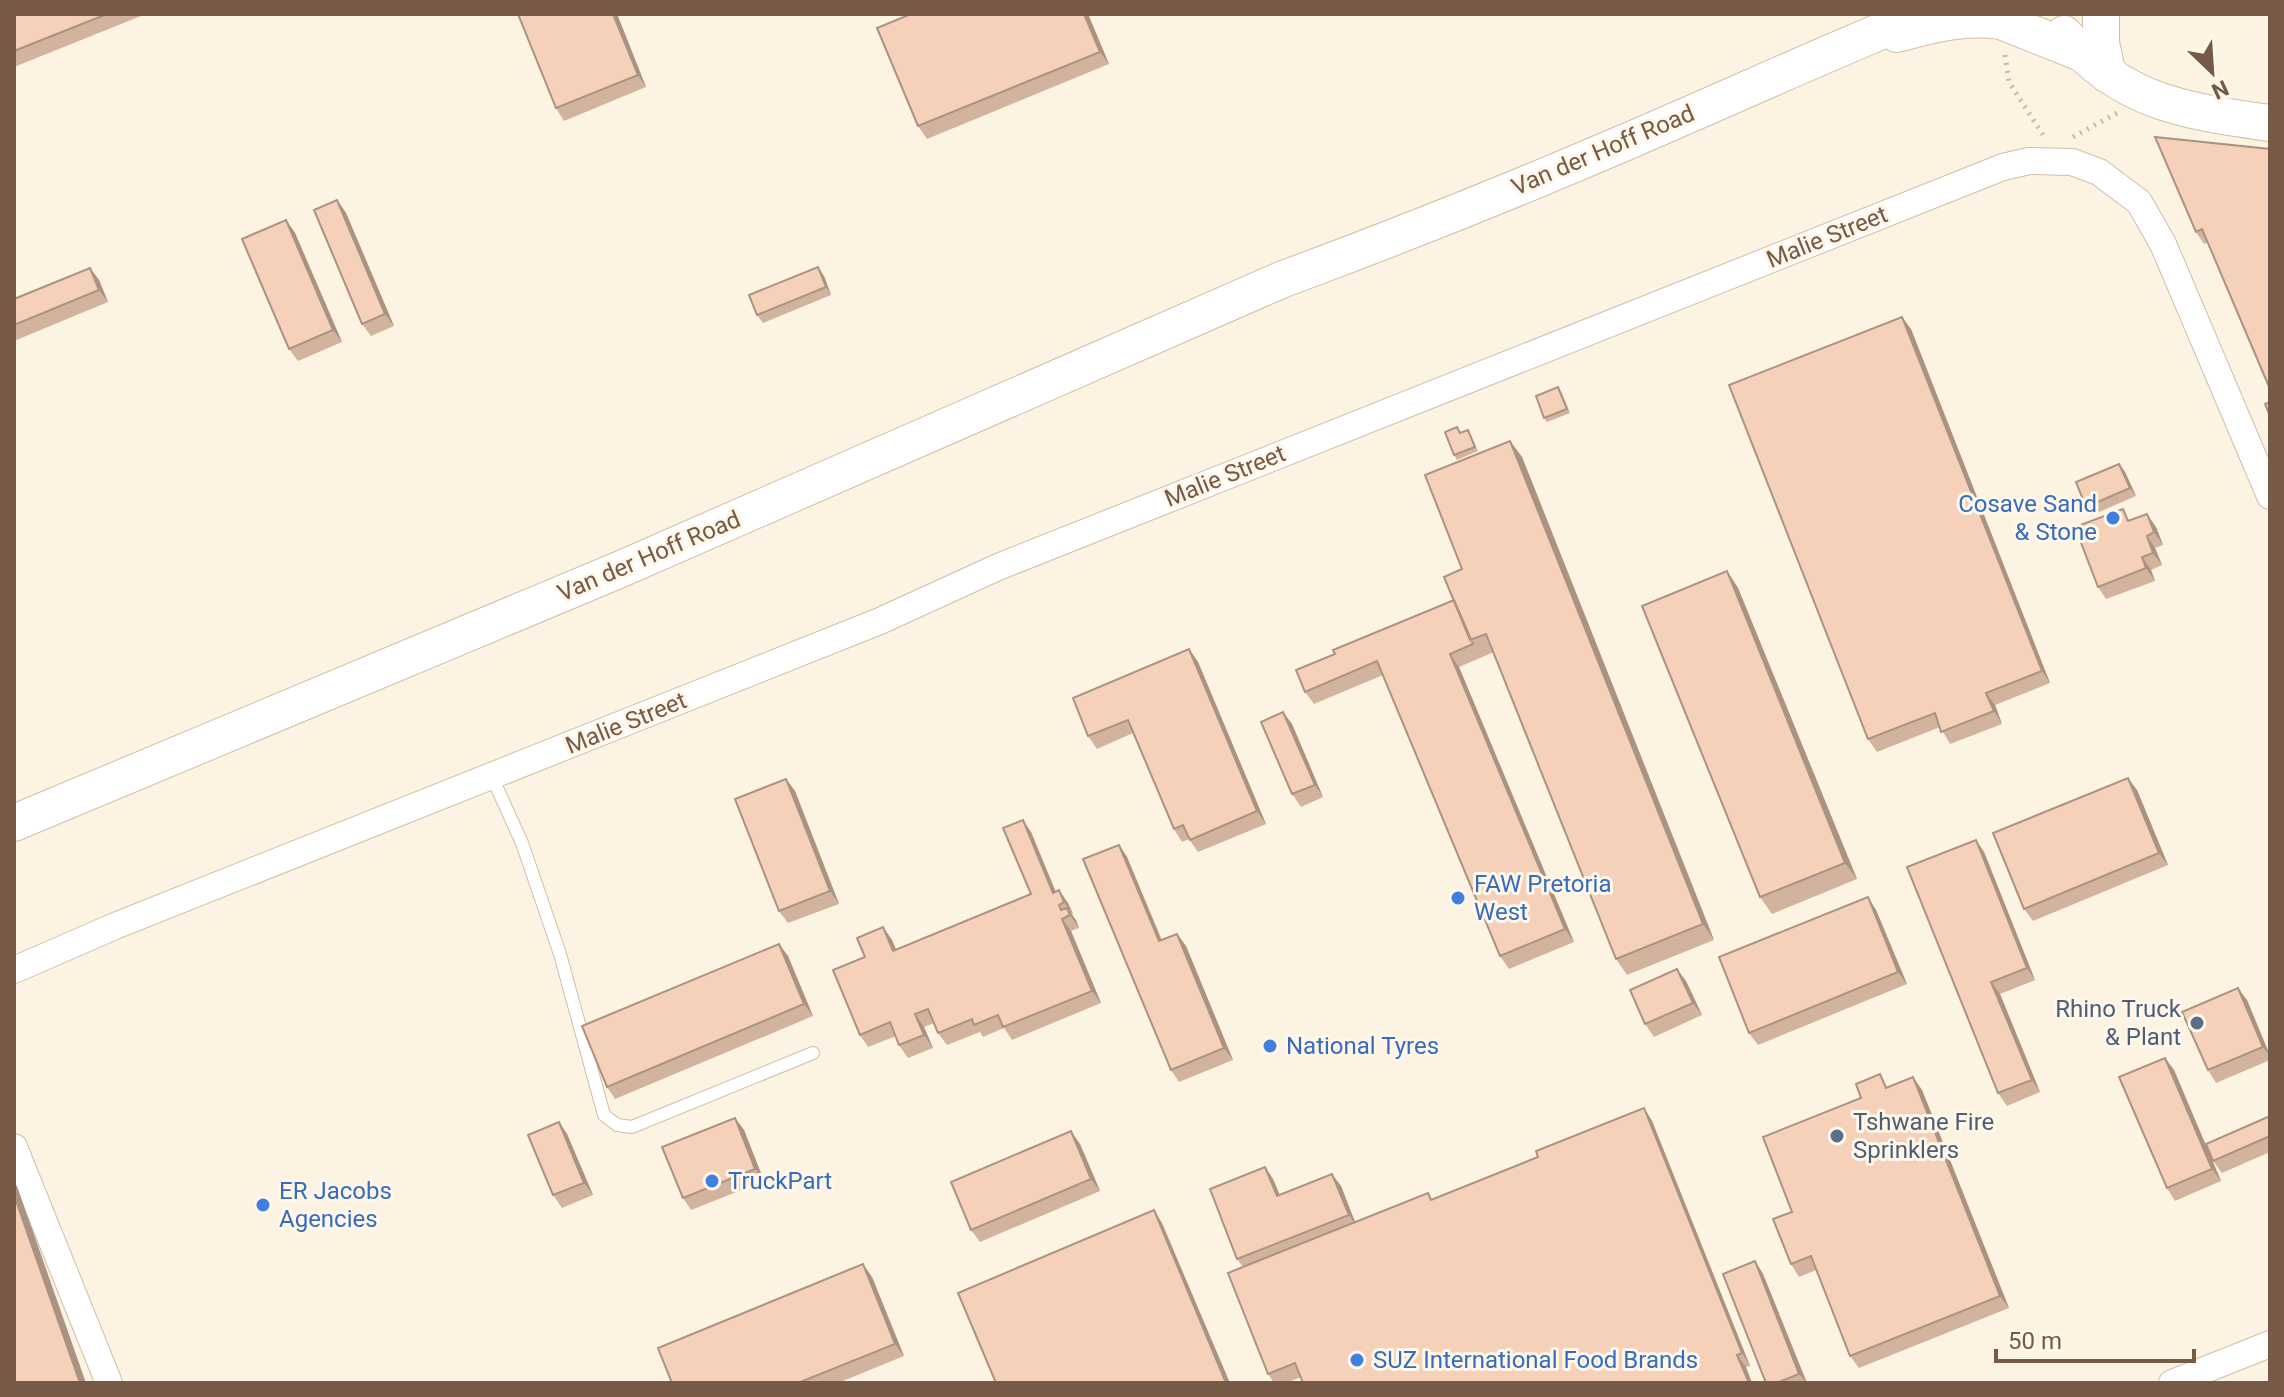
<svg xmlns="http://www.w3.org/2000/svg" width="2284" height="1397" viewBox="0 0 2284 1397" font-family="Roboto,sans-serif">
<style>
.lines{fill:none;stroke-linecap:round;stroke-linejoin:round}
.service-casing{stroke:#d1bdab;stroke-width:14}
.minor-casing{stroke:#d1bdab;stroke-width:28}
.secondary-casing{stroke:#d4bca8;stroke-width:38}
.path{stroke:#d9b49c;stroke-width:5;stroke-dasharray:2 6;stroke-linecap:butt}
.service{stroke:#fff;stroke-width:12}
.minor{stroke:#fff;stroke-width:26}
.secondary{stroke:#fff;stroke-width:36}
.wall{fill:#d2b49e}
.shaded-wall{fill:#ab9281}
.building{fill:#f4d1b8;stroke:#ab9281;stroke-width:2}
.shop-dot{fill:#3f7fe0;stroke:#fff7ea;stroke-width:3}
.service-dot{fill:#5c6f8a;stroke:#fff7ea;stroke-width:3}
.labels{text-anchor:middle;stroke-width:6;stroke-linejoin:round;paint-order:stroke}
.street-label{font-size:24px;fill:#765947;stroke:#fff7ea}
.shop-label{font-size:24px;fill:#366cbe;stroke:#fff7ea;text-anchor:start}
.service-label{font-size:24px;fill:#4e5e75;stroke:#fff7ea;text-anchor:end}
</style>
<rect width="100%" height="100%" fill="#fdf3e2"/>
<g class="lines">
<defs>
<path id="service" d="M492 777 522 843 560 954 604 1115 617 1125 632 1127 813 1053"/>
<path id="minor" d="M14 970 115 926 880 621 998 567 2003 167 2029 161 2072 162 2099 172 2139 202 2163 244 2270 496
M14 1147 109 1383
M2172 1383 2270 1344"/>
<path id="secondary" d="M2101 14V43L2108 75
M1897 34C1933 24 1963 16 2001 21L2079 52
M2064 34C2123 103 2185 111 2270 123
M14 823 621 569 1281 280C1397 237 1512 191 1626 142 1724 100 1822 55 1922 14"/>
</defs>
<use href="#service" class="service-casing"/>
<use href="#minor" class="minor-casing"/>
<use href="#secondary" class="secondary-casing"/>
<path class="path" d="M2005 55 2009 82 2045 138
M2073 137 2117 113"/>
<use href="#service" class="service"/>
<use href="#minor" class="minor"/>
<use href="#secondary" class="secondary"/>
</g>
<path class="wall" d="M14 14H146L14 67Z
M617 14 646 87 564 121 556 108Z
M911 14H1088L1109 64 927 139 918 126Z
M2270 149 2208 242 2204 244 2196 232Z
M337 200 346 213 394 326 371 336 362 324Z
M286 220 295 233 342 342 298 361 289 349Z
M90 268 99 280 108 302 14 341V299Z
M824 276 831 295 763 323 757 315Z
M1911 329 2050 683 1995 705 2002 724 1950 744 1940 727 1877 752 1868 739Z
M1561 391 1570 413 1547 422 1544 418Z
M1468 430 1478 451 1457 460 1454 455 1461 433Z
M1510 441 1522 457 1714 940 1627 975 1616 959 1494 652 1459 667 1574 942 1509 969 1500 956 1383 675 1314 704 1305 692 1335 654 1454 600 1462 569Z
M2119 464 2125 472 2136 496 2092 515 2086 507Z
M2131 520 2156 527 2163 545 2155 548 2162 565 2151 570 2155 581 2106 599 2098 587Z
M1727 571 1738 588 1857 879 1772 914 1760 897Z
M1189 649 1198 662 1266 824 1198 852 1189 839 1182 842 1174 829 1133 733 1097 749 1088 736Z
M1283 712 1292 724 1323 797 1301 807 1292 794Z
M786 779 795 791 839 904 788 923 779 911Z
M2137 790 2168 865 2033 921 2024 909Z
M1031 832 1056 892 1068 903 1073 914 1072 915 1079 928 1071 931 1101 1003 1012 1040 1004 1028 983 1037 980 1032 947 1045 938 1033 934 1023 924 1027 933 1048 908 1058 899 1045 896 1036 868 1047 860 1035 865 957 883 927 892 940 896 950 1031 894Z
M1976 840 1984 852 2035 980 2000 994 2040 1092 2007 1106 1998 1093Z
M1119 845 1127 857 1162 940 1177 934 1186 946 1233 1060 1179 1082 1171 1070Z
M1868 897 1876 910 1907 984 1758 1045 1749 1033Z
M779 944 788 956 813 1016 615 1099 607 1087Z
M1686 981 1702 1015 1654 1037 1645 1024Z
M2247 1000 2270 1055V1060L2216 1083 2208 1070Z
M2165 1058 2174 1070 2221 1181 2175 1201 2167 1188Z
M1913 1077 1922 1090 2009 1308 1859 1368 1850 1356 1816 1270 1799 1277 1791 1264 1792 1212 1861 1098Z
M1644 1108 1652 1121 1750 1366 1746 1367 1301 1377 1286 1383H1274L1268 1374 1243 1267 1237 1259 1265 1167 1273 1179 1280 1195 1341 1186 1355 1222 1433 1199 1538 1157Z
M2270 1116V1152L2222 1173 2213 1161Z
M735 1118 744 1130 764 1181 691 1210 683 1198Z
M559 1122 567 1134 593 1195 562 1208 553 1195Z
M1080 1144 1100 1191 980 1242 971 1230Z
M1755 1261 1763 1274 1807 1383H1766Z
M872 1277 904 1356 838 1383H672Z"/>
<path class="shaded-wall" d="M613 14H617L646 87 638 75Z
M1084 14H1088L1109 64 1100 52Z
M337 200 346 213 394 326 385 314Z
M286 220 295 233 342 342 333 330Z
M818 267 824 276 831 295 826 287Z
M90 268 99 280 108 302 99 290Z
M1902 317 1911 329 2050 683 2042 671Z
M1510 441 1522 457 1714 940 1703 924Z
M2119 464 2125 472 2136 496 2130 488Z
M2147 514 2156 527 2163 545 2154 532Z
M2147 536 2155 548 2162 565 2153 553Z
M2142 557 2151 570 2155 581 2146 568Z
M1727 571 1738 588 1857 879 1845 863Z
M1189 649 1198 662 1266 824 1257 811Z
M1450 654 1459 667 1574 942 1565 929Z
M1986 693 1995 705 2002 724 1994 711Z
M1283 712 1292 724 1323 797 1315 785Z
M2128 778 2137 790 2168 865 2159 853Z
M786 779 795 791 839 904 830 891Z
M1023 820 1031 832 1061 905 1053 893Z
M1976 840 1984 852 2035 980 2027 968Z
M1119 845 1127 857 1167 954 1159 941Z
M1059 890 1068 903 1073 914 1064 902Z
M1868 897 1876 910 1907 984 1898 972Z
M1067 908 1076 920 1079 928 1070 915Z
M1062 919 1071 931 1101 1003 1092 991Z
M883 927 892 940 902 963 893 951Z
M1177 934 1186 946 1233 1060 1224 1048Z
M779 944 788 956 813 1016 804 1004Z
M1677 969 1686 981 1702 1015 1693 1003Z
M1991 982 2000 994 2040 1092 2032 1080Z
M2238 988 2247 1000 2270 1056 2263 1047Z
M915 1014 924 1027 933 1048 924 1035Z
M2165 1058 2174 1070 2221 1181 2212 1169Z
M1913 1077 1922 1090 2009 1308 2000 1296Z
M1644 1108 1652 1121 1750 1366 1742 1353Z
M735 1118 744 1130 764 1181 755 1169Z
M559 1122 567 1134 593 1195 584 1183Z
M1071 1131 1080 1144 1100 1191 1091 1179Z
M1265 1167 1273 1179 1285 1209 1277 1196Z
M1332 1174 1341 1186 1357 1227 1349 1215Z
M14 1183 17 1186 86 1383H80L14 1195Z
M1154 1210 1162 1223 1230 1383H1226Z
M1755 1261 1763 1274 1807 1383 1799 1374Z
M863 1264 872 1277 904 1356 895 1344Z
M1737 1355 1746 1367 1752 1383H1749Z"/>
<path class="building" d="M14 14H107L14 51Z
M518 14H613L638 75 556 108Z
M911 14H1084L1100 52 918 126 877 28Z
M2155 137 2270 149V389L2202 229 2196 232Z
M337 200 385 314 362 324 314 210Z
M286 220 333 330 289 349 242 239Z
M818 267 826 287 757 315 749 295Z
M90 268 99 290 14 325V299Z
M1902 317 2042 671 1986 693 1994 711 1941 732 1935 713 1868 739 1729 385Z
M1558 387 1567 409 1544 418 1536 396Z
M2270 402V416L2265 404Z
M1457 427 1460 433 1468 430 1475 447 1454 455 1445 432Z
M1510 441 1703 924 1616 959 1486 634 1470 640 1444 577 1462 569 1425 475Z
M2119 464 2130 488 2086 507 2076 482Z
M2123 509 2128 521 2147 514 2154 532 2147 536 2153 553 2142 557 2146 568 2098 587 2075 527Z
M1727 571 1845 863 1760 897 1642 606Z
M1454 600 1473 644 1450 654 1565 929 1500 956 1377 661 1305 692 1296 670 1335 654 1333 650Z
M1189 649 1257 811 1190 840 1183 825 1174 829 1128 720 1088 736 1073 698Z
M1283 712 1315 785 1292 794 1261 722Z
M2128 778 2159 853 2024 909 1993 833Z
M786 779 830 891 779 911 735 799Z
M1023 820 1053 893 1059 890 1064 902 1059 905 1061 910 1067 908 1070 915 1062 919 1092 991 1003 1027 998 1015 974 1025 972 1019 938 1033 928 1009 915 1014 924 1035 899 1045 890 1022 860 1035 833 970 865 957 857 938 883 927 893 951 1031 894 1003 828Z
M1976 840 2027 968 1991 982 2032 1080 1998 1093 1907 867Z
M1119 845 1159 941 1177 934 1224 1048 1171 1070 1083 859Z
M1868 897 1898 972 1749 1033 1719 957Z
M779 944 804 1004 607 1087 582 1026Z
M1677 969 1693 1003 1645 1024 1630 990Z
M2238 988 2263 1047 2208 1070 2182 1012Z
M2165 1058 2212 1169 2167 1188 2119 1077Z
M1880 1074 1886 1088 1913 1077 2000 1296 1850 1356 1811 1256 1791 1264 1773 1219 1792 1212 1763 1137 1861 1098 1856 1084Z
M1644 1108 1742 1353 1737 1355 1749 1383H1303L1295 1363 1268 1374 1228 1273 1428 1193 1431 1200 1538 1157 1536 1151Z
M2270 1116V1136L2213 1161 2206 1144Z
M735 1118 755 1169 683 1198 662 1147Z
M559 1122 584 1183 553 1195 528 1135Z
M1071 1131 1091 1179 971 1230 951 1182Z
M1265 1167 1277 1196 1332 1174 1349 1215 1237 1259 1210 1189Z
M14 1195 80 1383H14Z
M1154 1210 1226 1383H996L958 1293Z
M1755 1261 1799 1374 1776 1383H1766L1723 1274Z
M863 1264 895 1344 798 1383H672L658 1348Z"/>
<g class="shop-dot">
<circle cx="2113" cy="518" r="8"/>
<circle cx="1458" cy="898" r="8"/>
<circle cx="1270" cy="1046" r="8"/>
<circle cx="712" cy="1181" r="8"/>
<circle cx="263" cy="1205" r="8"/>
<circle cx="1357" cy="1360" r="8"/>
</g>
<g class="service-dot">
<circle cx="2197" cy="1023" r="8"/>
<circle cx="1837" cy="1136" r="8"/>
</g>
<g class="labels">
<g class="street-label">
<text transform="translate(1603 150) rotate(-23)" y="8">Van der Hoff Road</text>
<text transform="translate(1827 237) rotate(-22)" y="8">Malie Street</text>
<text transform="translate(1225 476) rotate(-22)" y="8">Malie Street</text>
<text transform="translate(649 556) rotate(-23)" y="8">Van der Hoff Road</text>
<text transform="translate(626 723) rotate(-22)" y="8">Malie Street</text>
</g>
<g class="shop-label">
<text x="2097" y="512" text-anchor="end">Cosave Sand<tspan x="2097" dy="28">&amp; Stone</tspan></text>
<text x="1474" y="892">FAW Pretoria<tspan x="1474" dy="28">West</tspan></text>
<text x="1286" y="1054">National Tyres</text>
<text x="728" y="1189">TruckPart</text>
<text x="279" y="1199">ER Jacobs<tspan x="279" dy="28">Agencies</tspan></text>
<text x="1373" y="1368">SUZ International Food Brands</text>
</g>
<g class="service-label">
<text x="2181" y="1017">Rhino Truck<tspan x="2181" dy="28">&amp; Plant</tspan></text>
<text x="1853" y="1130" text-anchor="start">Tshwane Fire<tspan x="1853" dy="28">Sprinklers</tspan></text>
</g>
</g>
<rect width="2284" height="1397" fill="none" stroke="#765947" stroke-width="32"/>
<g transform="translate(2212 72) rotate(155)" stroke="#fff7ea" stroke-width="6" paint-order="stroke">
<path d="M0-6L14 30L0 20L-14 30Z" fill="#765947"/>
<text y="-12" font-size="22" font-weight="bold" text-anchor="middle" fill="#765947">N</text>
</g>
<path d="M1996 1349v12h198v-12" fill="none" stroke="#765947" stroke-width="4"/>
<text x="2008" y="1349" font-size="24" fill="#765947" stroke="#fff7ea" stroke-width="6" paint-order="stroke">50 m</text>
</svg>
